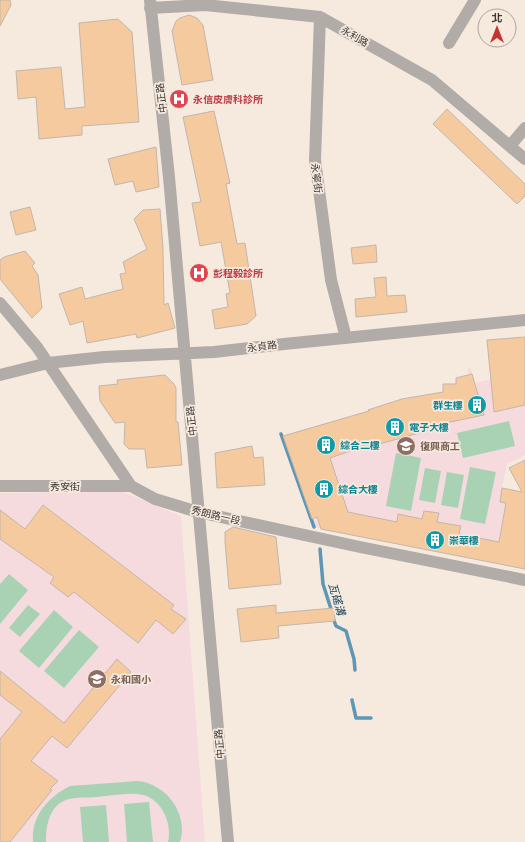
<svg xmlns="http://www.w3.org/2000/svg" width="525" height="842" viewBox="0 0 525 842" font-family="'Asap Condensed','Noto Sans TC',sans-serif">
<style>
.education{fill:#f6dbde}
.green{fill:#a9d2b4}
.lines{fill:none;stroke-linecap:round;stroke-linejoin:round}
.stream{stroke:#5e96b5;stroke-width:3.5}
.building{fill:#f5ca9f;stroke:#c2b6ac}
.minor{stroke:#b1aca7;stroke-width:12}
.labels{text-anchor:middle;stroke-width:3.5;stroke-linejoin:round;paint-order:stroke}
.street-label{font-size:10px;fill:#3e3935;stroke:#f6eadf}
.health-label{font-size:10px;font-weight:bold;fill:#be3a42;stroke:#f6eadf;text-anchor:start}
.culture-label{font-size:10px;font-weight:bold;fill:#0d838f;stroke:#f6eadf;text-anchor:start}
.education-label{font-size:10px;font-weight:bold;fill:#785e54;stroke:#f6eadf;text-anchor:start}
.water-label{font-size:11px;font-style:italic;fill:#17455c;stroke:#f6eadf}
</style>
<rect width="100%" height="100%" fill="#f6eadf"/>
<path class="education" d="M525 337V455L507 464 502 488 525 569 315 527 283 436 368 411V409L402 399 443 392V384H456V378L468 375V369L471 368 473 377 471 378 472 384 491 379 487 340 498 339 502 377 512 376 508 338Z
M123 492 181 516 205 842H0V493Z"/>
<path class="green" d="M509 421 515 446 463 458 457 433Z
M396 453 421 458 411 511 386 506Z
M470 467 496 472 485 524 460 519Z
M425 468 441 471 435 503 419 500Z
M447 472 464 475 458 508 441 505Z
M9 574 28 590 0 624V584Z
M28 605 40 614 20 637 9 628Z
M54 610 73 627 39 668 19 651Z
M79 630 99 647 64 688 44 671Z
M137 781C166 783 189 814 180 842H168C173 822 160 795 137 794 124 793 110 796 97 797 86 798 70 796 60 803 48 812 46 828 46 842H33C31 816 48 797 70 786Z
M149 802 153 842H127L124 804Z
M106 805 109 842H83L80 807Z"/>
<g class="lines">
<path class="stream" d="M281 434 314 527
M320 549 323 584 332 612
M333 618 336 626 346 631 354 659 355 670
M352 700 356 718H371"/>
</g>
<path class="building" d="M0 0H10L11 5 0 26Z
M189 15 197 18 203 25 213 80 182 85 172 31 176 21 180 18Z
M118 19 132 32 139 122 82 126V135L39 139 36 97 18 99 16 71 61 67 65 109 85 107 79 23Z
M447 109 525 184V196L517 204 433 124Z
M214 111 230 183 226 184 237 244 245 243 256 316 247 324 215 329 212 310 228 307 226 294 230 293 221 242 200 246 192 203 201 202 183 117Z
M156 147 159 187 136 192 133 181 115 185 108 159Z
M30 207 36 230 16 235 10 212Z
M160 209 163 248 164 305 168 303 175 328 137 338 136 334 87 343 83 321 70 325 59 294 82 287 85 299 123 289 120 274 126 273 123 262 147 249 134 219 143 210Z
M376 245 377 262 353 264 351 248Z
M25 251 35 263 32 266 38 275 42 308 32 318 0 279V260L4 257Z
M386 277 387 296 405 295 407 312 356 317 355 299 376 297 374 278Z
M525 337V405L494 412 487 340Z
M472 374 484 415 436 425 437 428 354 451 353 450 330 458 348 512 397 522 398 514 422 519 424 511 439 513 437 522 461 526 459 534 499 542 506 503 500 502 502 488 522 492 509 468 525 460V569L321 529 317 517 312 519 283 436 369 411 368 410 402 399 443 392V384H456V378Z
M165 375 174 384 176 388V422H178L182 465 147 468 145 449H129L124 444 125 422 115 423 100 401 99 386 118 384 117 380Z
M252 446 254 458 263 457 265 485 217 488 215 453Z
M43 505 174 605 171 609 186 619 173 634 156 620 138 643 74 592 68 597 50 583 54 577 0 539V510L25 529Z
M233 527 276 537 281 584 229 589 225 541V532Z
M276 605V613L334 608 335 621 278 626 279 638 241 642 237 609Z
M117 659 131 672 67 748 52 736 31 761 58 781 50 789 52 790 10 842H0V739L22 712 0 695V671L64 723Z"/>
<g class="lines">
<path class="minor" d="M150 0 169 177 228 842
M150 8 205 5 320 17 432 80 525 159
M320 17 315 160 331 280 346 338
M449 43 475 0
M510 146 525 128
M0 303 37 347 131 486 155 499 198 512 360 547 525 580
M0 375 48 363 104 357 214 352 284 344 525 320
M0 486H131"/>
</g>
<defs>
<symbol id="hospital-disc" viewBox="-11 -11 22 22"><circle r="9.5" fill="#e0444e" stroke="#f6eadf"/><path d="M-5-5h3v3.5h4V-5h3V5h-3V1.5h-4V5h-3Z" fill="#fff"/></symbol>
<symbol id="building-disc" viewBox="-11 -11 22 22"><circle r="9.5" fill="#0f9aa8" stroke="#f6eadf"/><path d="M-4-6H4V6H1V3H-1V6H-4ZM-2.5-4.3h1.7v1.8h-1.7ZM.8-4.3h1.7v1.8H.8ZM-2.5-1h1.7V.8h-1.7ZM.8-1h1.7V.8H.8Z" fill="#fff"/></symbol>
<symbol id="school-disc" viewBox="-11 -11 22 22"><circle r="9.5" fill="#8d6e63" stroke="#f6eadf"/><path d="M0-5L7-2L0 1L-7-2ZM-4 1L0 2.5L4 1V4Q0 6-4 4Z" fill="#fff"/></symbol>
</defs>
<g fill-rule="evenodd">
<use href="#hospital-disc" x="168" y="88" width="22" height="22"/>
<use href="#hospital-disc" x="188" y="262" width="22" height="22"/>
<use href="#building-disc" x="466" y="394" width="22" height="22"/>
<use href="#building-disc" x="384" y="416" width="22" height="22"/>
<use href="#building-disc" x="315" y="434" width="22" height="22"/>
<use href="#school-disc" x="395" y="435" width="22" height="22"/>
<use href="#building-disc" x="313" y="478" width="22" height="22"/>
<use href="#building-disc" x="424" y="529" width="22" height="22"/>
<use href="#school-disc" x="86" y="668" width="22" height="22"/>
</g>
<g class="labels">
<g class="street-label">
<text transform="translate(355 36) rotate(30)" y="4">永利路</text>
<text transform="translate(161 98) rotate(-97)" y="4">中正路</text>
<text transform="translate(317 178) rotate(83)" y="4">永寧街</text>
<text transform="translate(262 346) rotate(-7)" y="4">永貞路</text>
<text transform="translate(191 421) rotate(-96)" y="4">中正路</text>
<text x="65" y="490">秀安街</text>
<text transform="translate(216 515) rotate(13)" y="4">秀朗路一段</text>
<text transform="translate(219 744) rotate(-95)" y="4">中正路</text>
</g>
<g class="health-label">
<text x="193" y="103">永信皮膚科診所</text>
<text x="213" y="277">彭程毅診所</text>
</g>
<g class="culture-label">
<text x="463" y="409" text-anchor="end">群生樓</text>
<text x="409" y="431">電子大樓</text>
<text x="340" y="449">綜合二樓</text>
<text x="338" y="493">綜合大樓</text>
<text x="449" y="544">崇華樓</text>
</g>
<g class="education-label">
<text x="420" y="450">復興商工</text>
<text x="111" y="683">永和國小</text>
</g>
<g class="water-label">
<text transform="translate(337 599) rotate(74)" y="4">瓦磘溝</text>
</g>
</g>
<g transform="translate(497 28)"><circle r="19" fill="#f6eadf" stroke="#aca39b"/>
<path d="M0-3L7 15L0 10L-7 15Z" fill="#c43534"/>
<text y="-6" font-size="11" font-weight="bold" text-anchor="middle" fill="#3e3935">北</text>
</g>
</svg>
